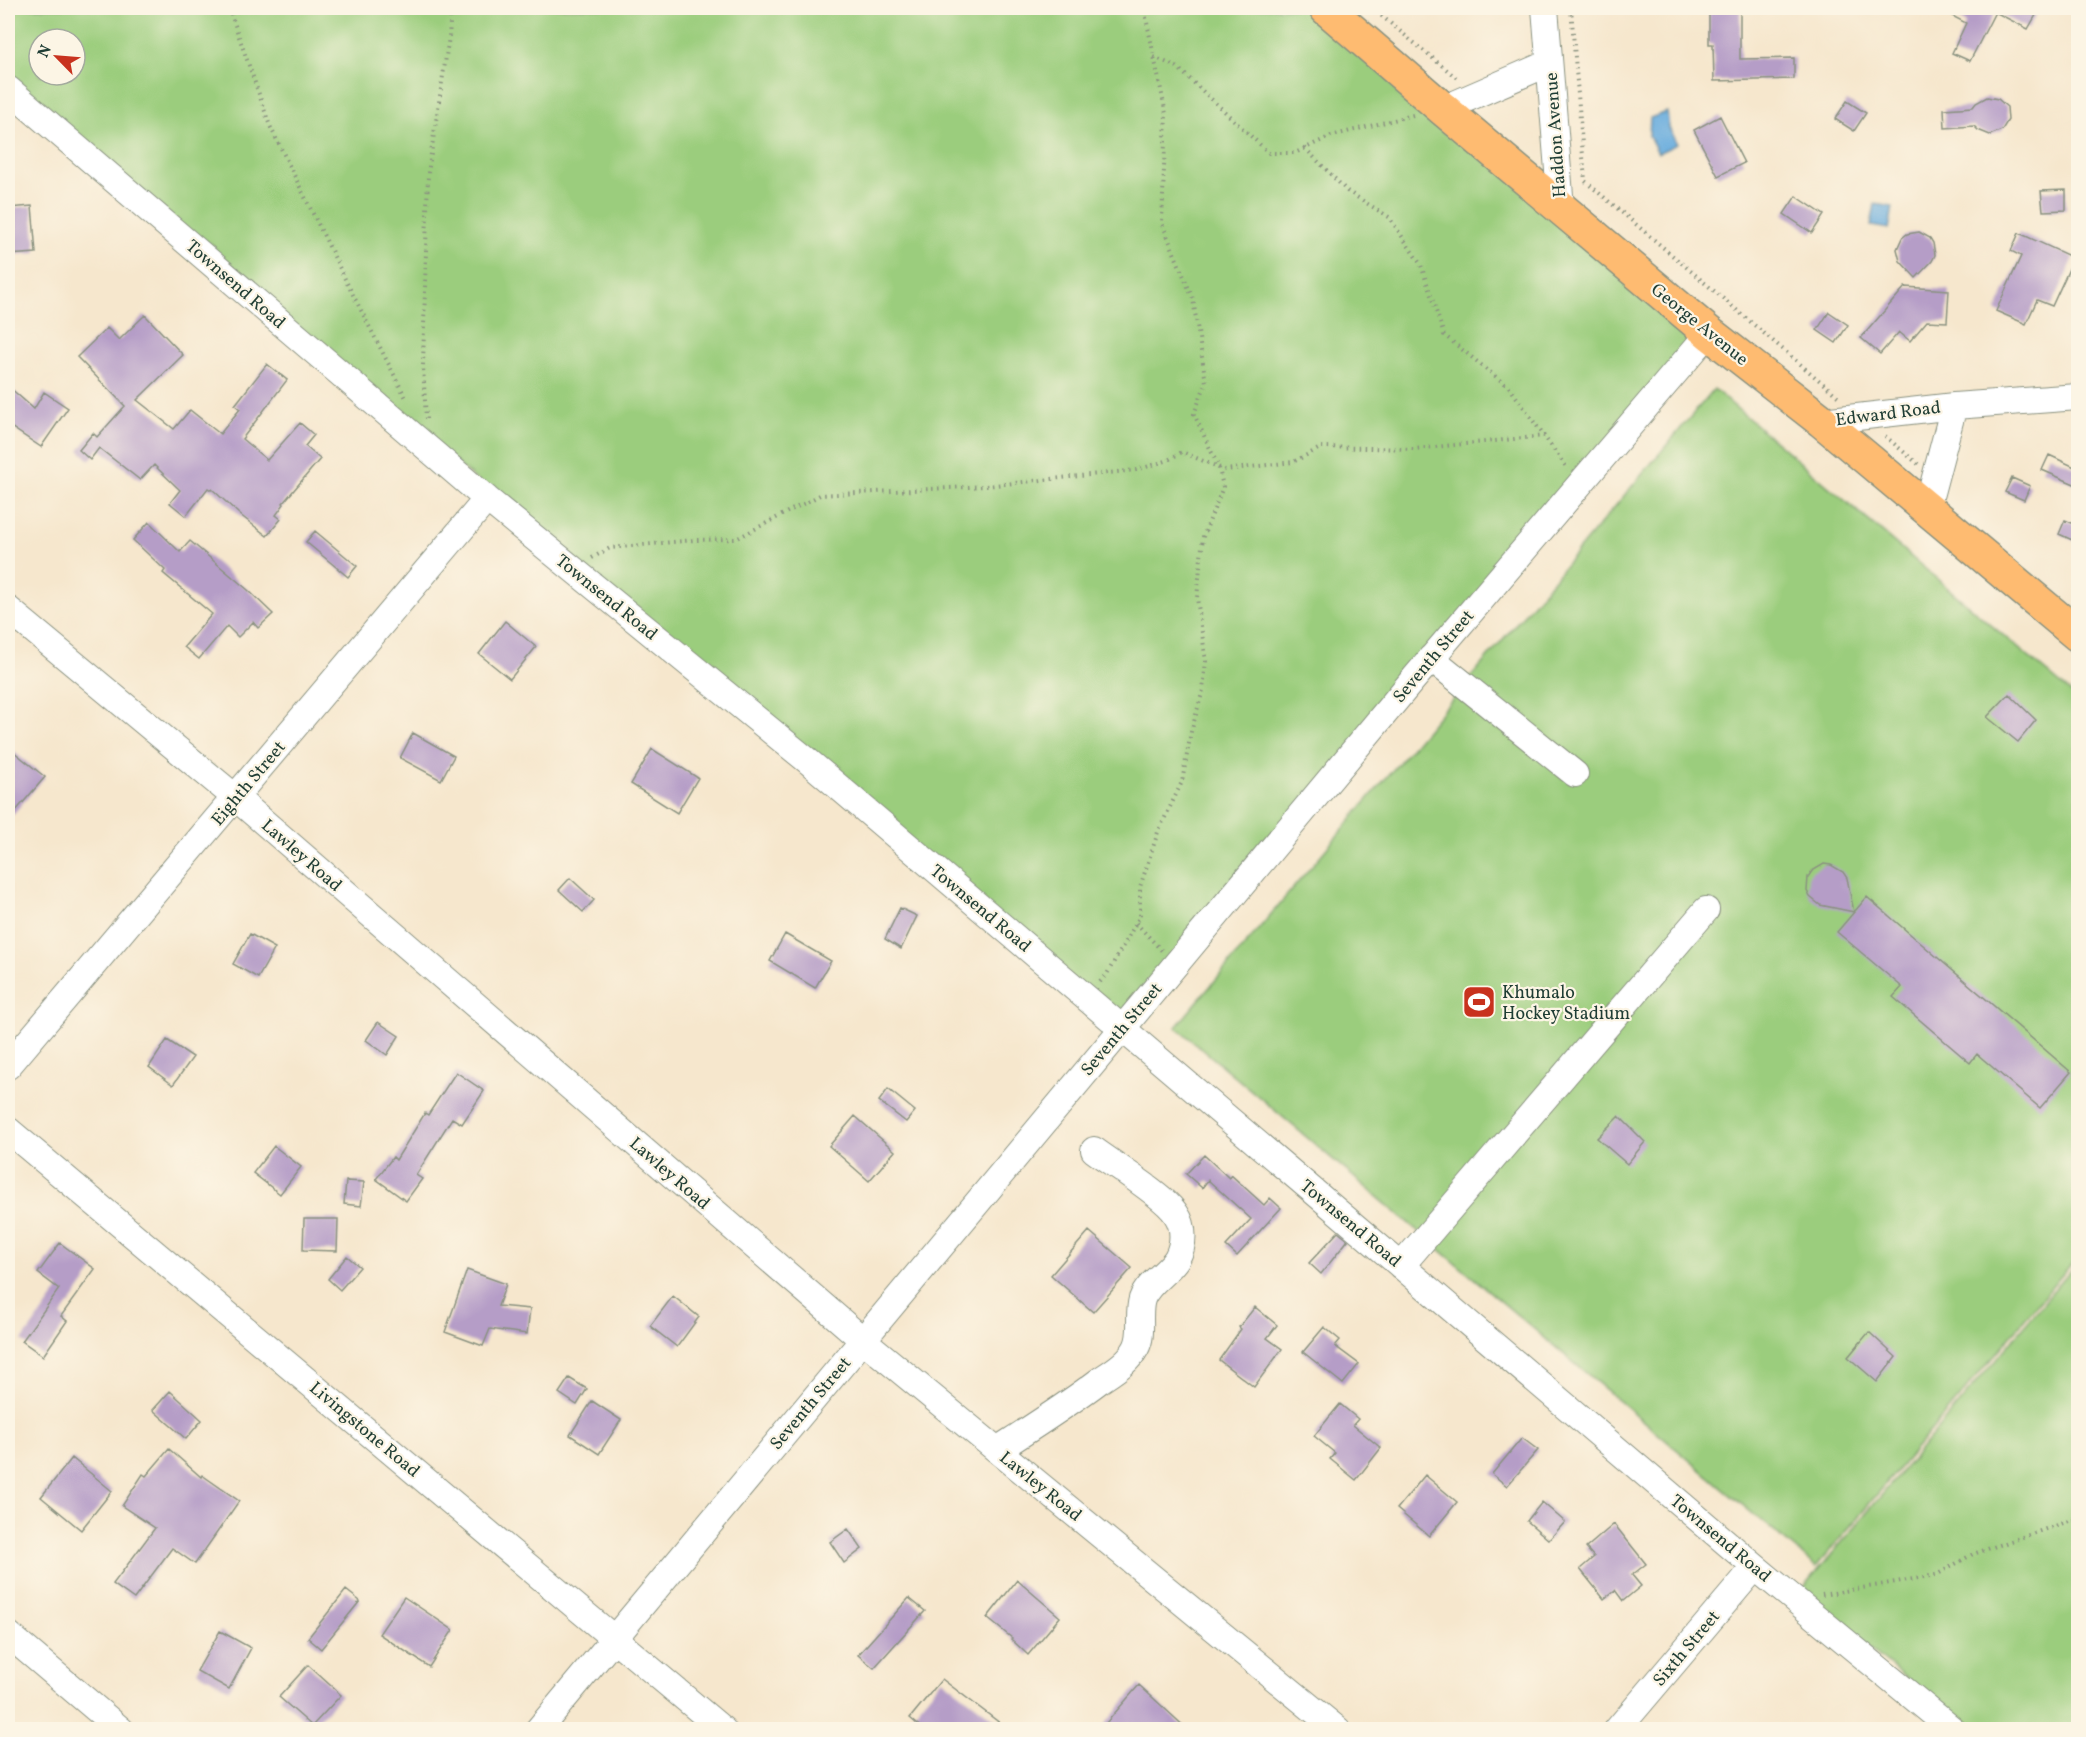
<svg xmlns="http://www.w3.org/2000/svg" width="2086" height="1737" viewBox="0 0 2086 1737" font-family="Vollkorn,serif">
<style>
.green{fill:#9bcd7d;stroke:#5d8558;stroke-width:1.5;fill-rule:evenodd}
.water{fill:#6aadde;stroke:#447589;stroke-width:1.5}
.building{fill:#b59dc7}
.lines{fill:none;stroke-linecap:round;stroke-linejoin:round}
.minor-casing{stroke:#8a9280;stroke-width:28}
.major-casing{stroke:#8a9280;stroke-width:36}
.path{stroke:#8a9280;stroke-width:4;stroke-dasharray:1.5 4.5;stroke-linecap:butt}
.minor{stroke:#fff;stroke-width:26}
.major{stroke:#febb71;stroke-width:33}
.labels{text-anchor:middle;stroke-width:4.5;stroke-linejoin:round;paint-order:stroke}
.street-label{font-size:18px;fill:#1f3d34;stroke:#fcf5e5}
.poi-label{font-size:18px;fill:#1f3d34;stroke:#fcf5e5;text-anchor:start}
</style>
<rect width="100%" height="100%" fill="#fcf5e5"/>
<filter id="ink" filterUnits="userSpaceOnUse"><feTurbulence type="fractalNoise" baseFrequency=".0167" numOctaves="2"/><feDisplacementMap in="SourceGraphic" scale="12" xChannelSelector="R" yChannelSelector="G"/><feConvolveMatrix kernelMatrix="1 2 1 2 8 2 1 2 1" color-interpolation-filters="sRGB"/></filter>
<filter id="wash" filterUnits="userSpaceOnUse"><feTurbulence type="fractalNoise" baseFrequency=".008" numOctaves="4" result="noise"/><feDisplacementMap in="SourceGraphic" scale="24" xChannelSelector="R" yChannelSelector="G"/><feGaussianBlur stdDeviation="1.35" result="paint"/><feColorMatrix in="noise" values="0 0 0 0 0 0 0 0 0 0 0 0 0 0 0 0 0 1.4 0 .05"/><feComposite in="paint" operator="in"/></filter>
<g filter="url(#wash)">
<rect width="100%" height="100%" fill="#f6e7cd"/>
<path class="green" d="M8 8H1307L1709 333 1121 1028 8 82ZM39 39H75V75H39Z
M1714 389 2078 699V1256L1816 1567 1176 1027Z
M2078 1262V1729H1968L1800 1592Z"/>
<path class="water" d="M1667 112 1669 128 1677 144 1658 153 1649 136 1650 118Z
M1875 204 1893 207 1889 229 1871 226Z"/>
<g id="blocks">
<path class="building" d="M1937 8H2040L2028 29 1995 12 1970 61 1952 53 1966 23Z
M1740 9V59L1794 58V79L1714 81 1713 44H1709V10Z
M1987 97 1998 99 2007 107 2008 120 2002 130 1990 135 1978 130 1974 126 1945 128 1944 109 1973 107 1976 103Z
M1847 101 1866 113 1854 131 1835 119Z
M1720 116 1744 163 1718 176 1694 130Z
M2066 190V210L2043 211 2041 191Z
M1796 196 1824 215 1812 233 1784 214Z
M32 206 36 253 8 255V208Z
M1919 232 1930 238 1933 243 1935 255 1932 261 1916 278 1900 261 1897 249 1902 238 1907 234Z
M2019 233 2074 258 2052 306 2037 300 2026 324 1996 311 2021 256 2011 251Z
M1905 287 1949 290 1947 322 1927 321 1910 341 1899 332 1880 354 1861 338Z
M1829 312 1848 325 1836 343 1817 330Z
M145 315 183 355 137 400 174 429 190 410 220 434 240 409 235 405 267 364 287 380 242 439 267 460 300 423 314 435 305 446 320 459 283 503 284 504 276 515 281 519 267 536 239 514 212 489 211 490 208 488 186 516 170 503 180 490 154 465 140 480 99 448 90 460 79 450 93 433 97 437 125 406 77 357 107 328 119 340Z
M8 386 34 409 44 392 68 408 41 447 8 425Z
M2049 455 2079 469V486L2042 470Z
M2012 478 2030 486 2024 500 2005 492Z
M2065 520 2079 526V543L2059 534Z
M149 522 180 552 190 541 248 590 273 614 258 628 253 622 238 637 227 626 199 659 184 647 212 614 163 573 165 570 133 540Z
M315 531 357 566 348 577 306 542Z
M505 621 536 647 510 679 479 654Z
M2009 694 2036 720 2018 742 1987 717Z
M413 733 454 756 441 780 400 758Z
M8 747 45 777 8 820Z
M652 749 698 778 677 813 631 784Z
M1824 864 1831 865 1843 872 1847 878 1854 912 1867 897 2071 1072 2040 1108 1977 1054 1970 1063 1893 997 1902 987 1837 932 1854 912 1820 905 1810 897 1807 891 1808 877 1812 871Z
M570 878 594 900 583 912 559 890Z
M900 908 917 916 901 949 885 939Z
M250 934 275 948 258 978 233 964Z
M785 934 831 961 815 988 770 961Z
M378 1022 399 1036 387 1055 366 1040Z
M167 1040 193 1057 173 1085 149 1067Z
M456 1072 484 1091 462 1124 452 1118 416 1175 422 1179 406 1201 376 1179 393 1157 396 1160 425 1113 428 1115Z
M888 1089 915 1111 906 1122 879 1101Z
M855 1116 895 1151 869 1181 829 1146Z
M1619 1116 1645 1142 1627 1164 1597 1138Z
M274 1146 301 1167 280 1194 253 1173Z
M1204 1155 1229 1178 1231 1175 1264 1205 1270 1198 1281 1208 1237 1256 1226 1246 1251 1219 1208 1180 1202 1188 1186 1174Z
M346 1181 364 1182 361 1206 344 1204Z
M304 1219H338L337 1251 303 1250Z
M1089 1231 1132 1268 1093 1312 1051 1275Z
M1338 1232 1348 1240 1321 1274 1309 1263Z
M60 1243 95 1269 61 1316 67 1321 43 1356 22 1341 59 1289 38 1273Z
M347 1256 360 1267 340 1290 328 1279Z
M467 1270 506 1284 498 1306 530 1309 527 1334 490 1329 483 1346 445 1332Z
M673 1296 699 1317 677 1347 650 1326Z
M1255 1307 1277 1325 1267 1338 1282 1349 1254 1387 1219 1360 1241 1329 1239 1327Z
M1324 1327 1340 1340 1335 1346 1359 1364 1343 1384 1303 1352Z
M1869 1332 1896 1357 1877 1382 1848 1357Z
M569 1378 587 1389 577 1405 559 1393Z
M170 1391 202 1420 186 1439 153 1410Z
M592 1401 621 1420 599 1454 570 1435Z
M1340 1404 1358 1419 1353 1425 1381 1448 1356 1480 1330 1459 1335 1453 1314 1436Z
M1522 1438 1538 1450 1507 1486 1492 1474Z
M169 1449 201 1477 202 1475 239 1501 195 1564 172 1548 134 1599 113 1584 155 1528 122 1506 143 1474 146 1476Z
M72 1458 112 1491 81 1530 41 1497Z
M1425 1475 1457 1502 1429 1536 1397 1509Z
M1542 1502 1565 1522 1549 1540 1527 1521Z
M1614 1524 1646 1564 1632 1575 1641 1586 1623 1601 1615 1590 1604 1599 1580 1569 1594 1557 1586 1548Z
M848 1529 862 1549 844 1563 830 1542Z
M1017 1580 1060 1617 1028 1655 1011 1639 1012 1638 987 1618Z
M346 1590 360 1601 321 1649 308 1638Z
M404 1597 453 1630 429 1667 379 1634Z
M909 1598 925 1611 874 1668 858 1655Z
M220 1631 251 1648 229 1689 197 1671Z
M308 1665 341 1695 312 1726 279 1697Z
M942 1679 1009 1730H924L910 1718Z
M1139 1685 1188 1730H1100Z"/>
</g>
</g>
<g filter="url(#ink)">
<use href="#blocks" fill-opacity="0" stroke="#8a9280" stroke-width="1.5"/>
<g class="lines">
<defs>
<path id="minor" d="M1545 8 1561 208
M8 89 487 499 808 761 1755 1567 1953 1730
M1443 109 1549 63
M1822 421 1954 406 2078 397
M1927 508 1954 406
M8 609 236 798 863 1340 1338 1730
M1431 658 1575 774
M8 1066 487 499
M8 1130 723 1730
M1401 1266 1706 910
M997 1450C1031 1428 1066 1406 1099 1381 1112 1372 1128 1363 1136 1348 1144 1333 1137 1316 1142 1299 1148 1282 1168 1273 1177 1258 1184 1245 1185 1227 1176 1214 1165 1196 1114 1165 1094 1150
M8 1634 121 1730
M538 1730 1411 682 1709 333
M1617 1730 1755 1567"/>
<path id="major" d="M1326 8 1443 109 1709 333 1822 421 2078 635"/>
</defs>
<use href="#minor" class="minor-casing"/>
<use href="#major" class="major-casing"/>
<path class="path" d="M229 8 270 126 347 283 407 400
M1372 8 1458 79
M1571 8 1585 181 1840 398
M1154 57 1177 67 1269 153H1295L1331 136 1413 115
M1305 148 1347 191 1389 217 1421 265 1444 335 1510 388 1544 436
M426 419 423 366 428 173 449 37 451 8
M1885 436 1918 464
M592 558 610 548 694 540 736 539 820 495 986 486 1136 470 1166 461 1182 452 1225 470 1293 462 1322 447 1415 449 1544 436 1567 468
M1136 923 1162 951
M1100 982 1107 974 1140 916V887L1158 832 1182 782 1191 732 1203 690 1206 661 1197 598 1203 537 1223 487 1219 468 1194 414 1206 383 1193 299 1162 223 1166 114 1144 8
M1822 1595 1936 1575 1973 1554 2078 1518"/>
<use href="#minor" class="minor"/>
<use href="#major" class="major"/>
</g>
</g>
<defs>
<symbol id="stadium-square" viewBox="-11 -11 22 22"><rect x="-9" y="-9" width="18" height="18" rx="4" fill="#c8321e" stroke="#fcf5e5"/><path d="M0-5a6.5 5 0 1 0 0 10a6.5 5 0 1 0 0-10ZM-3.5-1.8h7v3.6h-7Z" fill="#fff"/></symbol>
</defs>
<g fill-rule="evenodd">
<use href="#stadium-square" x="1460" y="983" width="38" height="38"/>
</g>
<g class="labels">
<g class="street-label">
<text transform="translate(1555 135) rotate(-94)" y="6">Haddon Avenue</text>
<text transform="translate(236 284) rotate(41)" y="6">Townsend Road</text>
<text transform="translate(1700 324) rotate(39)" y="6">George Avenue</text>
<text transform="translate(1888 413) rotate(-7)" y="6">Edward Road</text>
<text transform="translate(607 597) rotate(39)" y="6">Townsend Road</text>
<text transform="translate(1433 656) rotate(-50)" y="6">Seventh Street</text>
<text transform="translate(248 783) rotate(-50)" y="6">Eighth Street</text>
<text transform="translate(302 855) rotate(41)" y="6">Lawley Road</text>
<text transform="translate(981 908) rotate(40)" y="6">Townsend Road</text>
<text transform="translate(1121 1029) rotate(-50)" y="6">Seventh Street</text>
<text transform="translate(670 1173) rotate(41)" y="6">Lawley Road</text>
<text transform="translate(1351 1223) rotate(40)" y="6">Townsend Road</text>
<text transform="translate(810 1403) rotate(-50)" y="6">Seventh Street</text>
<text transform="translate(365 1429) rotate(40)" y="6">Livingstone Road</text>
<text transform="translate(1041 1486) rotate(39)" y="6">Lawley Road</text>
<text transform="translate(1721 1538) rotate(40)" y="6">Townsend Road</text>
<text transform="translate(1686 1648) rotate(-50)" y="6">Sixth Street</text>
</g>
<g class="poi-label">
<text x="1502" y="998">Khumalo<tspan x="1502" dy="21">Hockey Stadium</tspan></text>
</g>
</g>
<rect width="2086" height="1737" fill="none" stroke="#fcf5e5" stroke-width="30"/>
<g transform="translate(57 57) rotate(295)"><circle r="28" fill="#fcf5e5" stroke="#a4ab9e" stroke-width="1.5"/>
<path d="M0-4.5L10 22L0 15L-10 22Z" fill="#c8321e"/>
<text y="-9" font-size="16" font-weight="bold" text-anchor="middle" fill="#1f3d34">N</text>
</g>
</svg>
